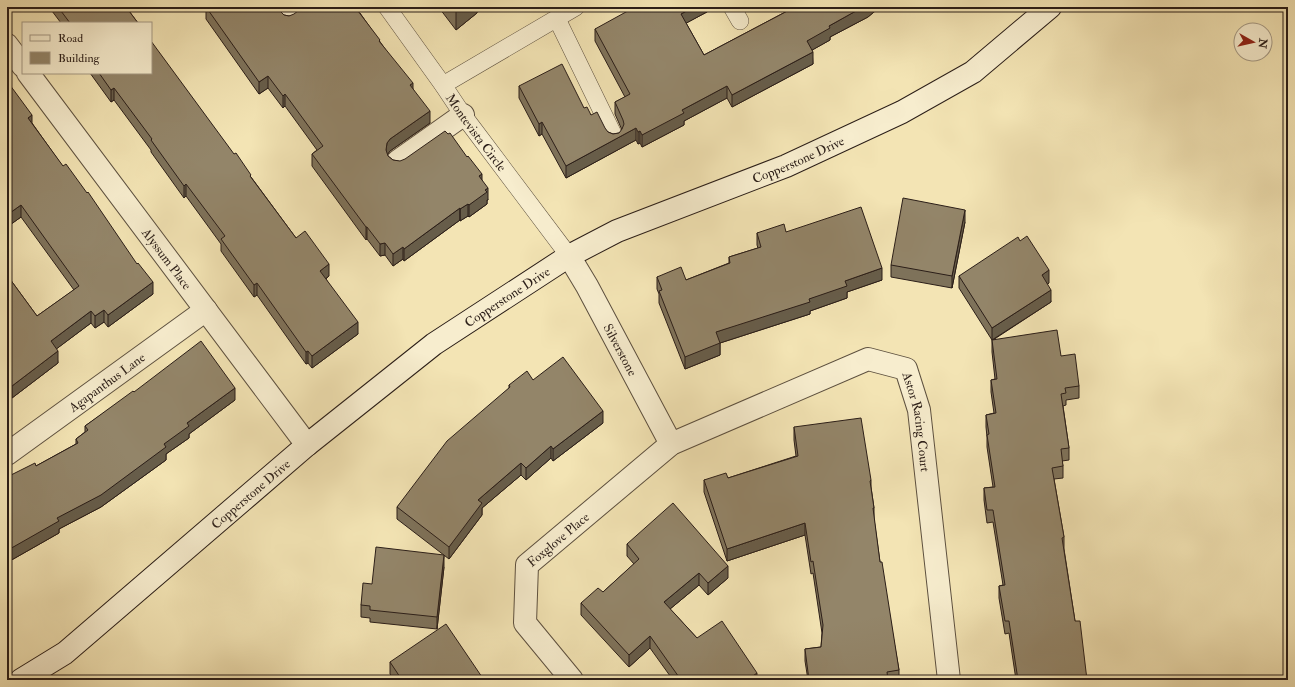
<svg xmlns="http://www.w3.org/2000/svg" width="1295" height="687" viewBox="0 0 1295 687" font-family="'IM FELL Double Pica',serif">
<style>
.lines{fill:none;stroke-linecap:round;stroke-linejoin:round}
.lane-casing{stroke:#5d503f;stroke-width:18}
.street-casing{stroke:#5d503f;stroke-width:24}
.secondary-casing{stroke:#2b1e18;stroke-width:24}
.lane{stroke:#f7edce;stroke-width:17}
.street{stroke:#f7edce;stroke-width:22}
.secondary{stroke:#f7edce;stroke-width:22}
.wall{fill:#7e725a;stroke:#2b1e18}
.shaded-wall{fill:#675d4a;stroke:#2b1e18}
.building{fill:#938569;stroke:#2b1e18}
.labels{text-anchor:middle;stroke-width:3;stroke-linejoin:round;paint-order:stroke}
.street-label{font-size:13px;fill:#2b1e18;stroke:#f7edce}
</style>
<rect width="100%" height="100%" fill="#f3e4b4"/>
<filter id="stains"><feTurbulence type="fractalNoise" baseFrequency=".005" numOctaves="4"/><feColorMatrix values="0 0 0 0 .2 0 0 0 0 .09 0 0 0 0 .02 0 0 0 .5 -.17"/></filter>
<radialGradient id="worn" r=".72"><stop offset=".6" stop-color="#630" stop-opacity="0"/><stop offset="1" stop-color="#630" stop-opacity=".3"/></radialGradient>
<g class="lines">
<defs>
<g id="lane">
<path id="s1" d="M387 7 443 85 463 115 569 256"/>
<path d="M732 7 740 21"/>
<path d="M288 18 303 7"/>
<path d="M557 19 614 136"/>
<path d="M443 85 576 7"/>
</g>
<g id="street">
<path d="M7 45 23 66"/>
<path id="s2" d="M28 73 307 445"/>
<path d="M398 161 463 115"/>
<path id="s3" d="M569 256 587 286 671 444"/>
<path id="s4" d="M7 454 206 310"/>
<path id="s5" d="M572 680 525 623 527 565 671 444 868 359 906 369 919 410 949 680"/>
</g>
<g id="secondary">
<path id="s6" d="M21 680 65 653 307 445 434 344 569 256 617 231 786 166 902 112 973 72 1050 7"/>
</g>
</defs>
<use href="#lane" class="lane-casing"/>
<use href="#street" class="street-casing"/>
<use href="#secondary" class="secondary-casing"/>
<use href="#lane" class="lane"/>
<use href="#street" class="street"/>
<use href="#secondary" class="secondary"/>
</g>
<path class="wall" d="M49 7H126L138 23H61Z
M206 7 282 10 280 12 284 15 289 16 360 13 413 89 430 123 390 151 387 155 388 156 393 160 482 180 488 200H487V204L469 217 468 216 460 221V220L404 261 403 259 393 266 385 255 380 256 367 239 366 240 312 166V154L317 150 285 106 283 108 268 88 259 94 206 19Z
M440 7H477V13L456 30 440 9Z
M790 7H885L882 9 880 7 868 17 830 37V40L812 50 813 64 732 107 727 98 684 121V125L642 147 640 143 638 144 636 140 566 178 542 134 539 136 519 98V86L584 108 608 132 613 134 619 133 622 130 615 114V102L625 97 595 41V29L707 12 686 23 704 55 791 9Z
M90 73H151L251 177 296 238 329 276 326 279 358 334 312 368 308 363 306 364 257 295 254 297 221 251V244L186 196 184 198 151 152V150L114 100 111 102Z
M32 123 153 294 108 327 104 322 95 328 91 323 56 349 58 363 12 398 7 392V275L37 316 74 290 21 217 7 227Z
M965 222 952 288 891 277V265Z
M786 232 882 280 847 292V298L810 311V314L720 343V355L685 369 659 303V294L657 289V277L686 280 729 263V257L758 248 757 245V233Z
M959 276 1049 283 1047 284 1051 302 993 340 1061 356 1079 386V398L1066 400V405L1063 406 1069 448V460L1062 461 1063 466V478L1054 479 1064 537V549L1075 621 1087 680H1016L1009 633 1005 634 999 598V586L1003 585 993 522 987 523 984 500V488L993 487 987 447V437L986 427V415L994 413 991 392V380L995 379 992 352V340L959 288Z
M533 380 603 423 553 461 551 458 526 480 521 475 482 508V515L449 559 397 519V507L509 388V385Z
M134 392 235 400 189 434V438L166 454V460L101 507 59 529V533L8 562 7 560V477L36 466 76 444V439L85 432V426Z
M794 427 871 480V487L874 508V519L880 562 899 670V680H808L805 661V649L821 647 822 633 813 573 811 574 805 535 727 561 704 492V480L728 478 796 456 794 440Z
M627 544 728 578 708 595 699 585 670 609 697 638 757 680H673L650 648 629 667 581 615V603L603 592 634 564 627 556Z
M444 567 437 629 370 622V618L361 617V605L372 584Z
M390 662 484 680H394L390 674Z"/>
<path class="shaded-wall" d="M278 7H286L282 10 279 14Z
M456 7H477V13L456 30Z
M694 7H716L681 26V14Z
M863 7H880L868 17 830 37V40L807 53V41L829 26Z
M813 52V64L732 107V95Z
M268 76V88L259 94V82Z
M413 83V95L410 85Z
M727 86V98L684 121V125L642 147V135L682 110Z
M114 88V100L111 102V90Z
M285 94V106L283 108V96Z
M430 111V123L390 151 387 155 386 150 387 143 390 139Z
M32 115V127L28 118Z
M542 122V134L539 136V124Z
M636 128V140L566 178V166Z
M640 131V143L638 144V132Z
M482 174V186L479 176Z
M186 184V196L184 198V186Z
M488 188V200H487V204L469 217V205Z
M468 204V216L460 221V209Z
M21 205V217L7 227V215Z
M460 208V220L404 261V249Z
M965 210V222L952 288V276Z
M366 227H367V239L366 240Z
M385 243V255L380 256V244Z
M403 247V259L393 266V254Z
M329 264V276L320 283V271Z
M882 268V280L847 292V298L810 311V314L720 343V355L685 369V357L716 332 809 299 845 281Z
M1049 270V283L1042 288V275Z
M153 282V294L108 327V315Z
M257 283V295L254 297V285Z
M1051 290V302L992 340V328Z
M104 310V322L95 328V316Z
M91 311V323L51 353V341Z
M358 322V334L312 368V356Z
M58 351V363L12 398V386Z
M308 351V363L306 364V352Z
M235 388V400L189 434V438L166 454V460L101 507 59 529V533L8 562V550L164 444 187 423Z
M603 411V423L553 461V449Z
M551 446V458L526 480V468Z
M521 463V475L482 508V515L449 559V547L478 500Z
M805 523V535L727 561V549Z
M444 555V567L437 629V617Z
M728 566V578L708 595V583Z
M699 573V585L664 614V602Z
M650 636V648L629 667V655Z
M757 673V680H747Z"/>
<path class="building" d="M58 7H126L138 23H70Z
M206 7H278L280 11 284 15 289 16 294 14 303 7H358L360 10 358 11 380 40 379 41 413 83 410 85 430 111 390 139 387 143 386 150 388 156 393 160 400 161 405 159 445 131 448 134 450 133 467 157 468 156 482 174 479 176 488 188 485 190 487 192 469 205 468 204 460 209V208L404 249 403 247 393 254 385 243 380 244 367 227H366L312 154 323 146 285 94 283 96 268 76 259 82Z
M635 7H694L681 14 704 55 795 7H863L829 26 830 28 807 41 813 52 732 95 727 86 682 110 684 113 642 135 640 131 638 132 636 128 566 166 542 122 539 124 519 86 562 64 584 108 587 107 591 115 597 112 605 128 608 132 613 134 619 133 622 129 624 124 623 120 615 102 630 94 595 29Z
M151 41 234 154 236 153 251 175 250 176 296 238 305 231 329 264 320 271 358 322 312 356 308 351 306 352 257 283 254 285 221 239 225 236 186 184 184 186 151 140 152 139 114 88 111 90 99 73H151Z
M7 81 32 115 28 118 63 166 66 164 87 193 88 192 137 264 138 263 153 282 108 315 104 310 95 316 91 311 51 341 58 351 12 386 7 380V275L37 316 79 286 21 205 7 215Z
M903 198 965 210 952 276 891 265Z
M861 207 882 268 845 281 847 286 809 299 810 302 716 332 720 343 685 357 659 291 662 290 657 277 681 267 686 280 730 263 729 257 761 247 757 233 784 224 786 232Z
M1027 236 1049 270 1042 275 1051 290 992 328 959 276 1018 237 1020 241Z
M1057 330 1061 356 1075 354 1079 386 1065 388 1066 393 1061 394 1069 448 1061 449 1063 466 1052 468 1064 537 1062 538 1075 621H1080L1087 680H1018L1009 621H1005L999 586 1005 585 993 510H987L984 488 995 487 987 435 989 434 986 415 996 413 991 380 997 379 992 340Z
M201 341 235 388 187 423 189 426 164 444 166 447 101 495 57 518 59 521 8 550 7 548V477L35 463 36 466 78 443 76 439 88 430 85 426 133 391 134 392Z
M563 357 603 411 553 449 551 446 526 468 521 463 478 500 482 503 449 547 397 507 447 441 510 387 509 385 527 371 533 380Z
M861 418 871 480 870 481 874 508H873L880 562H882L899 670 887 672 888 680H809L805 649 821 647 823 625 813 561 811 562 805 523 727 549 704 480 726 473 728 478 798 456 794 427Z
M673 503 728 566 708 583 699 573 664 602 697 638 722 621 757 673 747 680H681L650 636 629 655 581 603 598 588 603 592 639 559 627 544Z
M376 547 444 555 437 617 370 610V606L361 605 363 583 372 584Z
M446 624 484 680H402L390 662Z"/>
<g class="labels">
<g class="street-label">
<text dy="5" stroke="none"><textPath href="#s1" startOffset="154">Montevista Circle</textPath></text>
<text dy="5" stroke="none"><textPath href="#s6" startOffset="943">Copperstone Drive</textPath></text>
<text dy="5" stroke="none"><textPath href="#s2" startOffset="232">Alyssum Place</textPath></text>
<text dy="5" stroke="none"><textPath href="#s6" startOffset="620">Copperstone Drive</textPath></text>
<text dy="5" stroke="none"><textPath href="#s3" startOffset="107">Silverstone</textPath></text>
<text dy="5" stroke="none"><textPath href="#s4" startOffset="123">Agapanthus Lane</textPath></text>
<text dy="5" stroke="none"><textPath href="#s5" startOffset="628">Astor Racing Court</textPath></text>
<text dy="5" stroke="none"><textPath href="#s6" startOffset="296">Copperstone Drive</textPath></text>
<text dy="5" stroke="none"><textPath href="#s5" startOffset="172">Foxglove Place</textPath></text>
</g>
</g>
<rect width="1295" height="687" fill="none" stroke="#f3e4b4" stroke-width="24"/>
<rect x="8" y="8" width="1279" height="671" fill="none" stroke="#2b1e18" stroke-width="2"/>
<rect x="12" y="12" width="1271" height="663" fill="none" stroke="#2b1e18"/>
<rect x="22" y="22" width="130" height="52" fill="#f7edce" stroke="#a59a85"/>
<rect x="30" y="35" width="20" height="6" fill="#f7edce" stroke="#a59a85"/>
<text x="58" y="42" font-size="12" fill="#2b1e18">Road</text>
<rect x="30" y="52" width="20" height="12" fill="#938569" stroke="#a59a85"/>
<text x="58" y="62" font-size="12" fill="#2b1e18">Building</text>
<g transform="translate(1253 42) rotate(98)"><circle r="19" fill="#f7edce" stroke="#a59a85"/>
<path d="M0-3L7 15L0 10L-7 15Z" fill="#8f2418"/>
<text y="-6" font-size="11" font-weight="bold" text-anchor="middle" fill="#2b1e18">N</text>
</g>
<rect width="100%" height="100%" filter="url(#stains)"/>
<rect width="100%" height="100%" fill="url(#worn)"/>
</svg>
